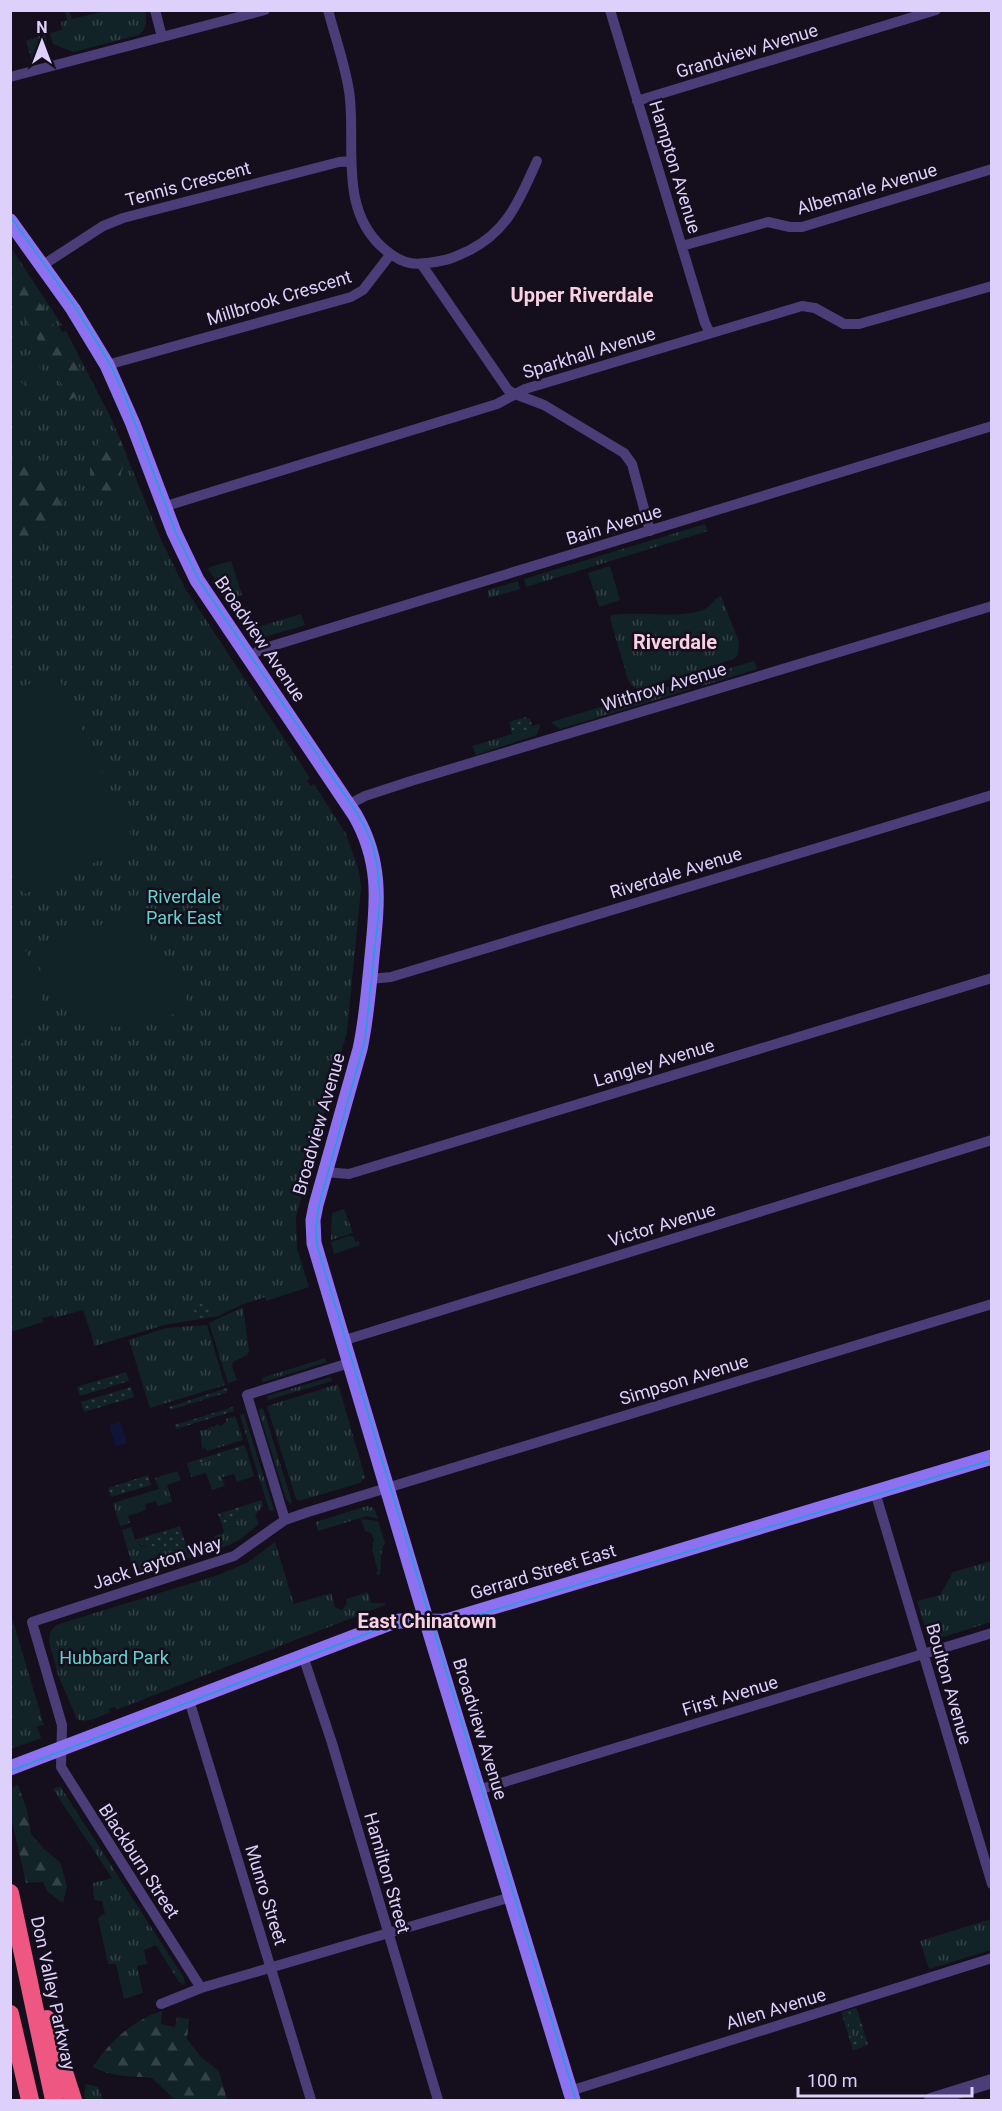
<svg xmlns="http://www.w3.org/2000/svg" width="1002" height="2111" viewBox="0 0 1002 2111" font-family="Roboto,sans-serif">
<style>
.grass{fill:url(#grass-tufts)}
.forest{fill:url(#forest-firs)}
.garden{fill:url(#garden-dots)}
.pitch{fill:#122327}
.water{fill:#0e1537}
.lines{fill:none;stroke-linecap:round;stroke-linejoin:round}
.minor{stroke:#4b3e78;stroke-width:10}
.tertiary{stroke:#4b3e78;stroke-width:14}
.secondary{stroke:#8d71f0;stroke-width:15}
.motorway{stroke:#ed5782;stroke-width:18}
.tram{stroke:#17a3de;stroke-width:1.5}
.labels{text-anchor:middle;stroke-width:5;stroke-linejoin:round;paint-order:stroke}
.street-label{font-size:18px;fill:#ddd0fa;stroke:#140e1d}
.park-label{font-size:18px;fill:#64d2cc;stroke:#140e1d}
.neighbourhood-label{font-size:20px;font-weight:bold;fill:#fad1e3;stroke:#140e1d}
</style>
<defs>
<pattern id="grass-tufts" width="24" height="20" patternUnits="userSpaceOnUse" patternTransform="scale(1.5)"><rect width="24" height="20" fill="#122327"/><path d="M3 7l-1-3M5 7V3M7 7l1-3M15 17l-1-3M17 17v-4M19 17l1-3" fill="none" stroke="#344247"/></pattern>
<pattern id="forest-firs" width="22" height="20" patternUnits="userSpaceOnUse" patternTransform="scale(1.5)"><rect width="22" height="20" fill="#122327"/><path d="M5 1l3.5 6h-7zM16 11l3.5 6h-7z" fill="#344247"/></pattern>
<pattern id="garden-dots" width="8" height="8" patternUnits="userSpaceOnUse" patternTransform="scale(1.5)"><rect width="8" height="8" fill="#122327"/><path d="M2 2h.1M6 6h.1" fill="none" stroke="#344247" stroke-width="1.8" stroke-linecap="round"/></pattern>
</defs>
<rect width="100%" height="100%" fill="#140e1d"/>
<path class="grass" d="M69 11 72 19 106 11H145C147 20 147 28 139 35L73 52 53 44 50 33 62 30 61 22 67 20 65 12Z
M45 34 47 46 40 55 32 60 26 41Z
M10 246 62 325 59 327 62 332 66 331 111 418 162 542 185 588 310 778 307 781 311 786 314 784 346 834 359 871 361 888 347 1032 318 1135 314 1134 313 1140 316 1142 296 1217 297 1248 309 1287 266 1301 265 1297 241 1305 218 1316 164 1325 95 1346 83 1310 54 1318 53 1315 43 1318V1322L11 1332Z
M705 524 708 531 526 587 524 579Z
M231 561 242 595 229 600 208 569 210 567Z
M610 566 620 600 599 607 588 573Z
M518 581 520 589 488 598V590Z
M721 596 739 642 738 655 734 659 638 689 632 686 628 680 610 618 612 615C638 611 679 619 703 610 711 607 714 598 721 596Z
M247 607 254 628 301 614 305 625 254 640 235 610Z
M754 661 757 669 702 686 695 679Z
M687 681 691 689 560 729 551 722Z
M540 726 537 735 476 755 472 746Z
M344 1209 353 1233 331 1240 332 1213Z
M349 1236 354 1237 355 1242 359 1241 360 1245 334 1254 331 1242Z
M243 1307 249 1351 247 1355 233 1362 232 1366 237 1380 228 1383 209 1323Z
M207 1325 225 1385 150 1408 129 1340 166 1328Z
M325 1358 327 1362 263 1382 262 1378Z
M331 1377 332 1381 268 1400 267 1396Z
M338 1384 365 1477 360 1483 299 1501 296 1499 267 1406Z
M263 1408 292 1502 290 1504 286 1499 259 1412V1409Z
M244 1414 274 1510 273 1511 269 1510 240 1415Z
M235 1416 243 1440 207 1451 205 1448 202 1449 200 1430H207L209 1427 210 1430 211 1426 214 1427 217 1424 221 1426 226 1422V1419Z
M246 1449 254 1476 237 1482 234 1474 222 1477 225 1486 212 1490 206 1473 191 1477 188 1467Z
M177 1471 181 1480 167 1485 172 1502 158 1506 156 1501 145 1504 146 1510 128 1516 130 1523 120 1526 113 1503 159 1489 155 1478Z
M262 1500 263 1506 255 1515 259 1524 239 1540 218 1550 214 1536 224 1533 222 1525 242 1513 246 1505Z
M367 1506 374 1508 378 1519 367 1516 318 1531 316 1522Z
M361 1519 378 1521 385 1543C379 1552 382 1564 380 1575H377L376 1572 378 1571 372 1550 374 1539 371 1533 365 1531Z
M131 1527 135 1540 141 1546 174 1551 195 1542 200 1555 135 1575 122 1530Z
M275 1542 294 1604 331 1593 335 1607 342 1610 347 1604 346 1599 368 1592 371 1603H385V1605L116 1710 115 1707 109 1709 110 1712C100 1716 88 1724 77 1719L58 1675 49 1642 50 1632 56 1625 218 1575 247 1563Z
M991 1561V1622L934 1640 928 1638 917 1601 940 1595 953 1572Z
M10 1611 44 1725 37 1726 41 1738 11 1749Z
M60 1786 184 1978 185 1985 179 1982 156 1945 144 1950 147 1964 137 1966 143 1993 124 1999 116 1964H108L98 1918 105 1913 102 1901 94 1900 93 1883 112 1878 53 1789Z
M991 1919V1950L929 1969 920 1941Z
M856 2008 868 2045 853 2050 841 2012Z
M86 2084 98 2087 103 2100H86L84 2096Z"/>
<path class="forest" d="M22 274 80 368 77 378 84 392 70 400 66 397 51 361 11 297V280Z
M117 432 127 456 121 473V493L112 501 99 496 90 476V456L96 449 100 437Z
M10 458 40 470 39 479 56 486 62 503 41 542 22 555 11 557Z
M18 1785 27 1810 31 1834 44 1849 60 1862 67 1886 63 1903 48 1892 43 1882 26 1883 11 1817V1788Z
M162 2011 161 2024 175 2027 177 2017 189 2019 187 2039 201 2057 219 2071 227 2100H175L152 2078C133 2076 110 2077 93 2067 109 2042 133 2020 162 2011Z"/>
<path class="garden" d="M526 717 527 719 530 718 532 726 539 724 540 726 512 734 509 722Z
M194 1309a9 9 0 1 1 18 0a9 9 0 1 1-18 0Z
M126 1372 129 1381 80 1396 77 1387Z
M131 1387 134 1397 84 1412 81 1402Z
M227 1388 228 1392 170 1410 169 1407Z
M233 1407 234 1411 176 1429 175 1425Z
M244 1445 246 1449 188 1467 187 1463Z
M148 1475 151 1485 111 1497 108 1488Z
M246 1505 242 1513 222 1525 218 1514Z
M180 1526 186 1545C175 1555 145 1550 135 1540Z
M857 2009 868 2045 853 2050 842 2013 846 2012 851 2035 857 2040 861 2038V2033L855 2015 850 2016 848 2011Z"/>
<path class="pitch" d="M32 353 52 389 35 399 15 363Z
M11 365 32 400 15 410 11 403Z
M56 672 135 844 25 894 11 864V692Z
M135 913 191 1007C153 1023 100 1041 65 1009 49 995 40 968 32 949Z
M10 918C32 967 67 1012 11 1052V1025L18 1011 20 993 15 977 11 979Z"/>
<path class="water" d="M121 1422 127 1443 116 1447 109 1425Z"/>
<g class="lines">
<path class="minor" d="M155 10 162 37
M328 10C335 37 348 73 350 99 355 149 340 209 382 247 404 267 417 266 445 260 454 258 461 254 470 250 509 230 520 198 537 161
M610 10 705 323 710 333
M10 77 265 10
M637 101 936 10
M682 246 768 222 790 227H802L992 169
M43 265 103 226 123 218 339 162 351 161
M422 265 508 390 515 394 544 405 624 453 632 464 650 531
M107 365 351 297 363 290 390 255
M163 507 497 404 525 389 802 306 815 308 844 324H859L992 286
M248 657 262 649 992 426
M348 805 365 796 411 781 992 606
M370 979 391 977 992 795
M325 1172 349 1174 992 978
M342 1341 992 1140
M875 1492 992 1884
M285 1520 247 1395 349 1363
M303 1656 332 1743 438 2100
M189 1700 311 2100
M478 1790 992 1633
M201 1988 61 1767 62 1725 32 1622 234 1556 285 1520 308 1512 992 1304
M161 2004 201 1988 511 1897
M570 2091 992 1958"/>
<path class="tertiary" d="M931 2100 992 2081"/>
<path class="secondary" d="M10 221 73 309 107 365 133 424 174 532 197 580 355 815C385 867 376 911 371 967 368 995 366 1022 360 1049L316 1205 313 1220 314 1243 432 1639 573 2100
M10 1768 393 1622C412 1618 431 1624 450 1620L992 1457"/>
<path class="motorway" d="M10 1893 54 2100
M10 2014 30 2100
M47 2019 73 2100"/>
<path class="tram" d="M10 216 76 308 110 364 124 394 176 533 199 580 351 804 364 825 373 846 378 870 380 900 365 1040 319 1205 316 1226 317 1245 576 2100
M10 1771 379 1629 407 1623 438 1625 451 1623 992 1460"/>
</g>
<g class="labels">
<g class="street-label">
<text transform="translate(747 51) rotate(-17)" y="6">Grandview Avenue</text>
<text transform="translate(675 167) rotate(73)" y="6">Hampton Avenue</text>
<text transform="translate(188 184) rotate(-15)" y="6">Tennis Crescent</text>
<text transform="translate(867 189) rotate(-16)" y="6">Albemarle Avenue</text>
<text transform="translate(279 298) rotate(-17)" y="6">Millbrook Crescent</text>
<text transform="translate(589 353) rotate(-17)" y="6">Sparkhall Avenue</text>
<text transform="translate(614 525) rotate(-17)" y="6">Bain Avenue</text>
<text transform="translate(260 639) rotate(56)" y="6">Broadview Avenue</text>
<text transform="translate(664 687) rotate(-17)" y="6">Withrow Avenue</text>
<text transform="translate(676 873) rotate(-17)" y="6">Riverdale Avenue</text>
<text transform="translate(654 1063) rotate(-17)" y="6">Langley Avenue</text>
<text transform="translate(319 1124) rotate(-74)" y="6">Broadview Avenue</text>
<text transform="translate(662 1225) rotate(-17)" y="6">Victor Avenue</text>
<text transform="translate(684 1380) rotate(-17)" y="6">Simpson Avenue</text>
<text transform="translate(157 1563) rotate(-18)" y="6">Jack Layton Way</text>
<text transform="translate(543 1572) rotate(-17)" y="6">Gerrard Street East</text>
<text transform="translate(949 1684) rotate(74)" y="6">Boulton Avenue</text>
<text transform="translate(730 1696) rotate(-17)" y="6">First Avenue</text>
<text transform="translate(480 1729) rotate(73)" y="6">Broadview Avenue</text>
<text transform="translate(139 1861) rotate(57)" y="6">Blackburn Street</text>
<text transform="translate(387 1873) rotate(74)" y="6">Hamilton Street</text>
<text transform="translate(266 1895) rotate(73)" y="6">Munro Street</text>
<text transform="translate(53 1993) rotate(78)" y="6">Don Valley Parkway</text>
<text transform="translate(776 2009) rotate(-17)" y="6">Allen Avenue</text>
</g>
<g class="park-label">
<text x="184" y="903">Riverdale<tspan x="184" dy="21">Park East</tspan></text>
<text x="114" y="1664">Hubbard Park</text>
</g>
<g class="neighbourhood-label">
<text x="582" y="302">Upper Riverdale</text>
<text x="675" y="649">Riverdale</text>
<text x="427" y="1628">East Chinatown</text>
</g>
</g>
<rect width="1002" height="2111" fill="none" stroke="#ddd0fa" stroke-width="24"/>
<g transform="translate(42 42)" stroke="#140e1d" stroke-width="4.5" paint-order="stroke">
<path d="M0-4.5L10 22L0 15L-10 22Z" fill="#ddd0fa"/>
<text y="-9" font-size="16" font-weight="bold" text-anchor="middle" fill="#ddd0fa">N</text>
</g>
<path d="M798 2087v9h174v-9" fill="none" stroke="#ddd0fa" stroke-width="3"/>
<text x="807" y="2087" font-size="18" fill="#ddd0fa" stroke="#140e1d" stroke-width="4.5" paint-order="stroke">100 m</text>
</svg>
